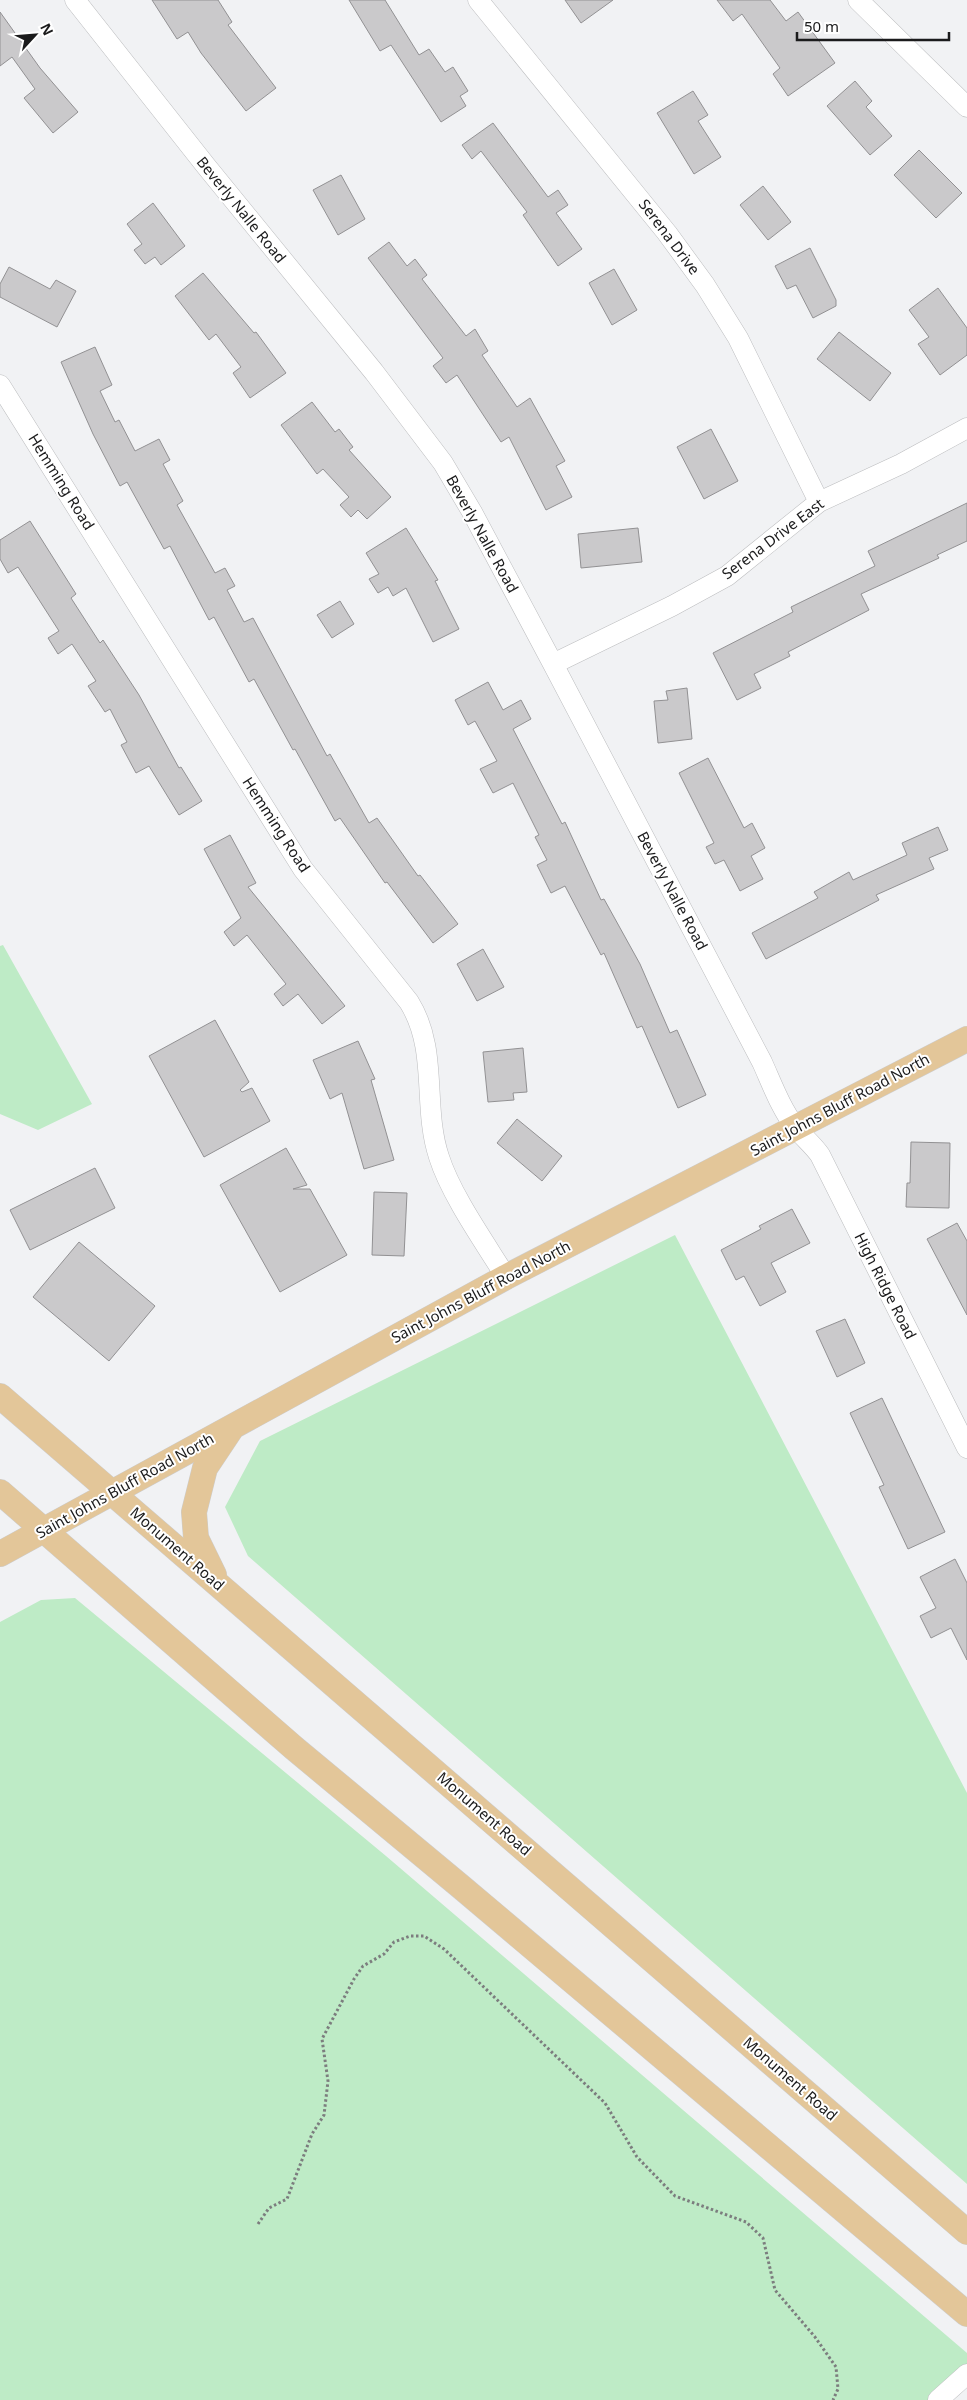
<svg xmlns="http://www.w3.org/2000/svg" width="967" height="2400" viewBox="0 0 967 2400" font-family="'Noto Sans',sans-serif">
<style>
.green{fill:#beebc6}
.building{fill:#cac9cb;stroke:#929193}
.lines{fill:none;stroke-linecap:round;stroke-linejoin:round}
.minor-casing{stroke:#bcbdbf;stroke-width:21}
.major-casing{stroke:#cdcdcd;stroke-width:26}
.path{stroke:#7c7d7e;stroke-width:3;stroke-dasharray:2.5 2.5;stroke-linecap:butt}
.minor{stroke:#fff;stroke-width:20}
.major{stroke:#e3c699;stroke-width:25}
.labels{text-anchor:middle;stroke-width:4;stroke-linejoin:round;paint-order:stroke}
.street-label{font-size:15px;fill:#1b1b1c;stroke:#fff}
</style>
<rect width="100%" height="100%" fill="#f1f2f4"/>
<path class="green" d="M3 945 92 1104 38 1130 0 1114V946Z
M675 1235 967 1793V2184L248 1556 225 1507 260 1441Z
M75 1598 386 1856 967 2353V2376L929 2400H0V1622L41 1600Z"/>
<path class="building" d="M152 0H218L232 22 228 25 276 88 246 111 201 53 188 32 177 39Z
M349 0H385L419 55 429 49 445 72 453 67 468 91 460 96 466 106 441 122 391 45 380 51Z
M565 0H613L581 23Z
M717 0H770L786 21 798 12 835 63 788 96 773 74 780 68 742 14 733 21Z
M0 12 40 68 78 112 53 133 24 98 35 89 12 57 0 66Z
M855 81 872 101 866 107 892 136 870 155 827 106Z
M693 91 708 115 698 121 721 157 694 174 657 113Z
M493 123 548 197 558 190 568 205 556 213 582 249 558 266 523 215 527 212 481 151 472 159 462 145Z
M919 150 962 193 936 218 894 175Z
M341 175 365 219 338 235 313 190Z
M763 186 791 222 768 240 740 205Z
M153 203 185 246 161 265 155 257 145 264 134 250 142 244 127 224Z
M389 242 407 266 415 259 427 275 422 279 466 336 475 329 488 351 482 355 517 407 530 398 565 461 556 466 572 497 546 510 509 437 501 442 457 375 446 383 433 366 443 358 368 258Z
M810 248 836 300V306L813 318 796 285 787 289 775 266Z
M9 267 50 289 56 280 76 291 57 327 0 297V284Z
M614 269 637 310 612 325 589 283Z
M203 273 254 333 256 332 286 373 250 398 233 373 241 367 216 334 209 340 175 296Z
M938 288 967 328V355L940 375 918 344 929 337 909 310Z
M839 332 891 373 870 401 817 359Z
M95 347 112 385 100 391 115 422 119 420 135 451 159 439 170 460 163 464 183 501 177 505 215 573 225 568 235 586 227 590 244 622 253 618 327 756 330 754 369 823 377 818 418 876 420 875 458 924 433 943 387 882 385 883 340 818 335 821 295 749 293 750 254 679 249 682 214 617 209 620 170 546 164 549 127 482 120 486 93 434 61 362Z
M312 402 335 432 339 429 353 447 349 450 391 497 367 519 358 510 351 517 340 505 349 497 323 469 317 474 281 425Z
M711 429 738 481 704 499 677 447Z
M967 503V541L937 555 939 558 861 594 869 610 788 652 790 656 754 674 761 688 737 700 713 653 793 612 791 607 875 566 868 551Z
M30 521 76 594 71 598 100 643 103 640 139 695 179 768 181 767 202 801 179 815 149 766 136 773 121 745 127 742 110 709 105 712 88 686 96 681 72 644 58 654 48 638 59 631 18 567 8 573 0 559V540Z
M406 528 438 580 435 581 459 629 433 642 406 588 393 596 388 587 378 593 369 579 379 574 366 553Z
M638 528 642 562 581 568 578 534Z
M340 601 354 624 332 638 317 615Z
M488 682 503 710 521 700 531 719 513 729 562 824 565 822 601 900 604 899 640 964 670 1033 677 1030 706 1095 678 1108 642 1026 637 1028 604 953 601 955 565 886 551 893 537 865 547 860 535 837 539 835 513 783 493 793 480 769 497 761 475 721 468 725 455 700Z
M687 688 692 739 658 743 654 701 668 700 666 691Z
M708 758 744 828 752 823 765 848 751 856 763 879 740 891 724 860 715 864 706 847 714 843 679 773Z
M938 827 948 850 929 858 934 869 876 895 879 900 766 959 752 933 818 898 814 892 849 872 853 880 907 855 902 843Z
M230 835 256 883 248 887 345 1006 322 1024 298 994 283 1006 274 994 286 984 247 935 234 946 224 932 241 918 204 849Z
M483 949 504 987 477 1001 457 964Z
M215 1020 249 1082 240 1090 242 1092 252 1088 270 1121 204 1157 149 1056Z
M358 1041 375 1079 371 1080 394 1160 364 1169 342 1093 330 1099 313 1060Z
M523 1048 527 1092 513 1093 514 1100 488 1102 483 1052Z
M517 1119 562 1156 542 1181 497 1143Z
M911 1142 950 1143 949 1208 906 1207 907 1183H910Z
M286 1148 307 1185 293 1189H310L347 1255 280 1292 220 1185Z
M95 1168 115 1208 30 1250 10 1210Z
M374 1192 407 1193 404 1256 372 1255Z
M792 1209 810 1243 771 1263 786 1292 760 1306 744 1276 736 1280 721 1250 761 1229 759 1226Z
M957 1223 967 1241V1315L927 1239Z
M79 1242 155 1306 109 1361 33 1297Z
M845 1319 865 1363 837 1377 816 1331Z
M882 1398 945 1532 908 1549 879 1487 884 1485 850 1413Z
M955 1559 967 1583V1660L951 1628 931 1638 920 1616 936 1608 920 1577Z"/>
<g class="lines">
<defs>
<path id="minor" d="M75 0 206 166 374 372 443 463 472 512 553 664 762 1062C772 1084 781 1109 796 1128 804 1138 813 1145 820 1155L967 1448
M478 0 667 233 705 285 738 338 819 502
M858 0 967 107
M0 385 303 869 409 1002C439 1050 422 1106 439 1157 451 1195 485 1243 506 1277
M553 664 672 606 727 576 819 502 901 464 967 428
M938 2400 967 2374"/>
<path id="major" d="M0 1396 967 2232
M0 1492 294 1748 460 1886 967 2314
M0 1554 506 1277 967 1039
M214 1575 196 1538 194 1512 205 1468 231 1429"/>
</defs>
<use href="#minor" class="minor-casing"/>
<use href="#major" class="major-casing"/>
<path class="path" d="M258 2224 269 2208 287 2199 312 2134 324 2115 328 2081 322 2039 354 1979 363 1966 384 1954 394 1942 410 1936H424L444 1949 605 2103 637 2157 675 2196 746 2222 763 2238 775 2290 815 2337 836 2367 838 2389 833 2400"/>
<use href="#minor" class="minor"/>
<use href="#major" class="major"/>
</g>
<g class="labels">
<g class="street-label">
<text transform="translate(241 210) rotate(51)" y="5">Beverly Nalle Road</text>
<text transform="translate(669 237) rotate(53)" y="5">Serena Drive</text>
<text transform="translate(61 482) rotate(58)" y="5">Hemming Road</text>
<text transform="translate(482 534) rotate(61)" y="5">Beverly Nalle Road</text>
<text transform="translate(773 539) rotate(-37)" y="5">Serena Drive East</text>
<text transform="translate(276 825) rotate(57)" y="5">Hemming Road</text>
<text transform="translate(672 891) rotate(62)" y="5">Beverly Nalle Road</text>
<text transform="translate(840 1105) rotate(-28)" y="5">Saint Johns Bluff Road North</text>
<text transform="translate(885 1286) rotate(63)" y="5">High Ridge Road</text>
<text transform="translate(481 1292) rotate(-28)" y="5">Saint Johns Bluff Road North</text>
<text transform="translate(125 1486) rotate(-29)" y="5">Saint Johns Bluff Road North</text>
<text transform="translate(177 1549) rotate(41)" y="5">Monument Road</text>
<text transform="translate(484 1814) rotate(41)" y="5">Monument Road</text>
<text transform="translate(790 2079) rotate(41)" y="5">Monument Road</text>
</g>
</g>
<g transform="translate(35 35) rotate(64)" stroke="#ffffff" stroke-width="4" paint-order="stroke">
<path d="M0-4L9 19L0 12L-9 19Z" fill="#1b1b1c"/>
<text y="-8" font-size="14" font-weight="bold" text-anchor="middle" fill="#1b1b1c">N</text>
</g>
<path d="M797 32v8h152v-8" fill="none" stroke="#1b1b1c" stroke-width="2.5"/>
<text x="804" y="32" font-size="15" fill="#1b1b1c" stroke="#ffffff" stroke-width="4" paint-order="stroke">50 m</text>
</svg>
